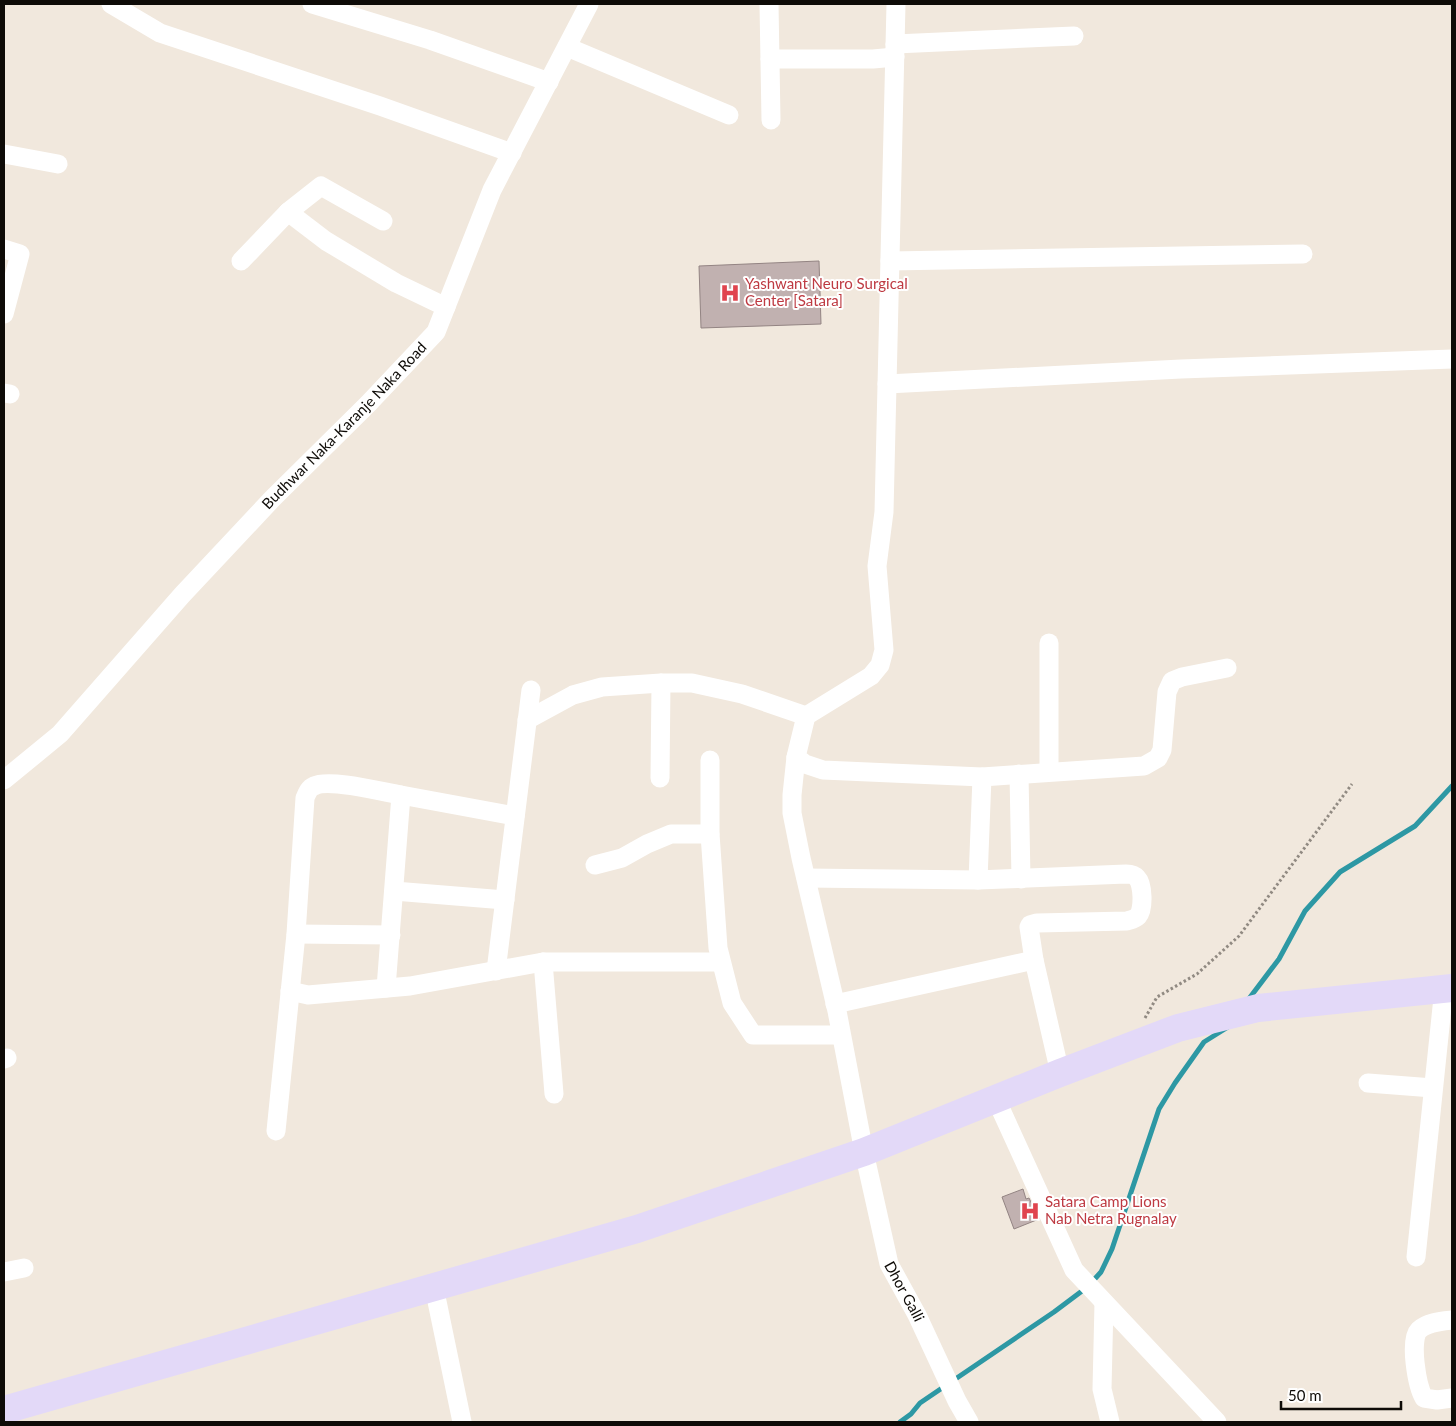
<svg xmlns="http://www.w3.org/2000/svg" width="1456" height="1426" viewBox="0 0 1456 1426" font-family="Lato,sans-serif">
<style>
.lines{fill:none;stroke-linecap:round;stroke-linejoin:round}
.stream{stroke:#2d98a4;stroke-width:5}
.building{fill:#c1b1b0;stroke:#938483}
.path{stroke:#918a82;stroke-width:3;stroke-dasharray:2.5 2.5;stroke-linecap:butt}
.minor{stroke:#fff;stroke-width:19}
.secondary{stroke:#e3d9f8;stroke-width:28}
.labels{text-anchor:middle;stroke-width:4;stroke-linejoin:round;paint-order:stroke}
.health-label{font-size:15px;fill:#be3a42;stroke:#fff;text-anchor:start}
.street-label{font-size:15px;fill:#0e0b07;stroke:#fff}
</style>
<rect width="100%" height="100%" fill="#f1e8dd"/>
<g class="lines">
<path class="stream" d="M1248 1000 1279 959 1305 911 1340 872 1415 826 1452 786
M1092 1282 1101 1272 1112 1249 1159 1109 1175 1083 1204 1042 1228 1027
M900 1422 911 1414 920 1403 1054 1312 1086 1288"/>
</g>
<path class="building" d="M819 261 821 324 701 328 699 266Z
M1023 1189 1026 1199 1029 1198 1039 1219 1014 1229 1002 1197Z"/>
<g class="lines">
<path class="path" d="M1145 1018 1157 997 1197 974 1239 936 1352 784"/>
<g class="minor">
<path d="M111 4 160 33 380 106 512 153"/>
<path d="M312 4 430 40 549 82"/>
<path d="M769 4 771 120"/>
<path d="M896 4 884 512 877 566 884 650 880 665 871 676 806 716 796 757 805 764 823 770 982 777 1144 766 1158 758 1162 750 1167 692 1172 681 1182 677 1227 668"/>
<path d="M895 44 1074 36"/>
<path d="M567 47 729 115"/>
<path d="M770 59H873L895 57"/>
<path d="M4 154 58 164"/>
<path d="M288 212 326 241 396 283 446 307"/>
<path d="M4 249 20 254 4 314"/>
<path d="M241 261 288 212 321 186 383 221"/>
<path d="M890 261 1303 254"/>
<path d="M887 384 1181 369 1452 359"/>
<path d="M4 393 10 394"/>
<path d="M527 720 573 695 602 687 661 683H692L742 694 806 716"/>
<path id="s1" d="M796 757 792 795V813L801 858 837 1011 864 1152 889 1264 917 1315 957 1401 969 1422"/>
<path d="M710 760V834L718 948 732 1003 753 1035H841"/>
<path d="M1049 772V643"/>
<path d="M1019 774 1021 879"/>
<path d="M660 778 661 683"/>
<path id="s2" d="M4 780 60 734 182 595 273 498 368 404 436 332 492 190 589 4"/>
<path d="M595 865 622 858 647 844 671 834H710"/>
<path d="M806 878 978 880 1126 874C1129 874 1134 874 1137 878 1143 884 1144 909 1138 916 1135 919 1130 920 1127 921L1037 923 1030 925 1029 927 1034 960 1060 1073"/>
<path d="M978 880 982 777"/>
<path d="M394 891 505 900"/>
<path d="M296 934 391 935"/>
<path d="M543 962 554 1094"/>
<path d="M496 971 531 690"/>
<path d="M386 988 401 795 515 816"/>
<path d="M290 991 308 995 410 986 543 962H721"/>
<path d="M835 1004 1034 960"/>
<path d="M4 1059 7 1058"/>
<path d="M1368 1083 1433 1088"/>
<path d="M996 1099 1074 1270 1217 1422"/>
<path d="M276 1131 296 934 305 798C307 793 309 788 314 786 329 778 383 792 401 795"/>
<path d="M1416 1257 1444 988"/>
<path d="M4 1272 24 1268"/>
<path d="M434 1287 462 1422"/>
<path d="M1104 1303 1102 1389 1110 1422"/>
<path d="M1452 1320C1442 1321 1427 1322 1419 1330 1409 1340 1417 1386 1424 1398L1437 1400 1452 1398"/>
</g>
<path class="secondary" d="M4 1410 637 1229 864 1152 1060 1073 1178 1028 1258 1008 1452 988"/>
</g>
<defs>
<symbol id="hospital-bare" viewBox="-9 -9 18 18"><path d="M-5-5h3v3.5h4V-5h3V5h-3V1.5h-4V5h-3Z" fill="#e0444e" stroke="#fff" stroke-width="2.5" paint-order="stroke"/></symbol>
</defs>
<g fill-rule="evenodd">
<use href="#hospital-bare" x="716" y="279" width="28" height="28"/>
<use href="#hospital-bare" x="1016" y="1197" width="28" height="28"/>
</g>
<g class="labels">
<g class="health-label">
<text x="745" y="289">Yashwant Neuro Surgical<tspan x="745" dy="17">Center [Satara]</tspan></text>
<text x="1045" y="1207">Satara Camp Lions<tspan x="1045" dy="17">Nab Netra Rugnalay</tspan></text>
</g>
<g class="street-label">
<text dy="5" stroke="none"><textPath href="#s2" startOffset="492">Budhwar Naka-Karanje Naka Road</textPath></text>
<text dy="5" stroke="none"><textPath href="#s1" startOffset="549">Dhor Galli</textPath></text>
</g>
</g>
<rect width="1456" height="1426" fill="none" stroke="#0e0b07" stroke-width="10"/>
<path d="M1281 1401v8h120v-8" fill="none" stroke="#0e0b07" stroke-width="2.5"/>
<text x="1288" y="1401" font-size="15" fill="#0e0b07" stroke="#ffffff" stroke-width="4" paint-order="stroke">50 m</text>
</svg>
